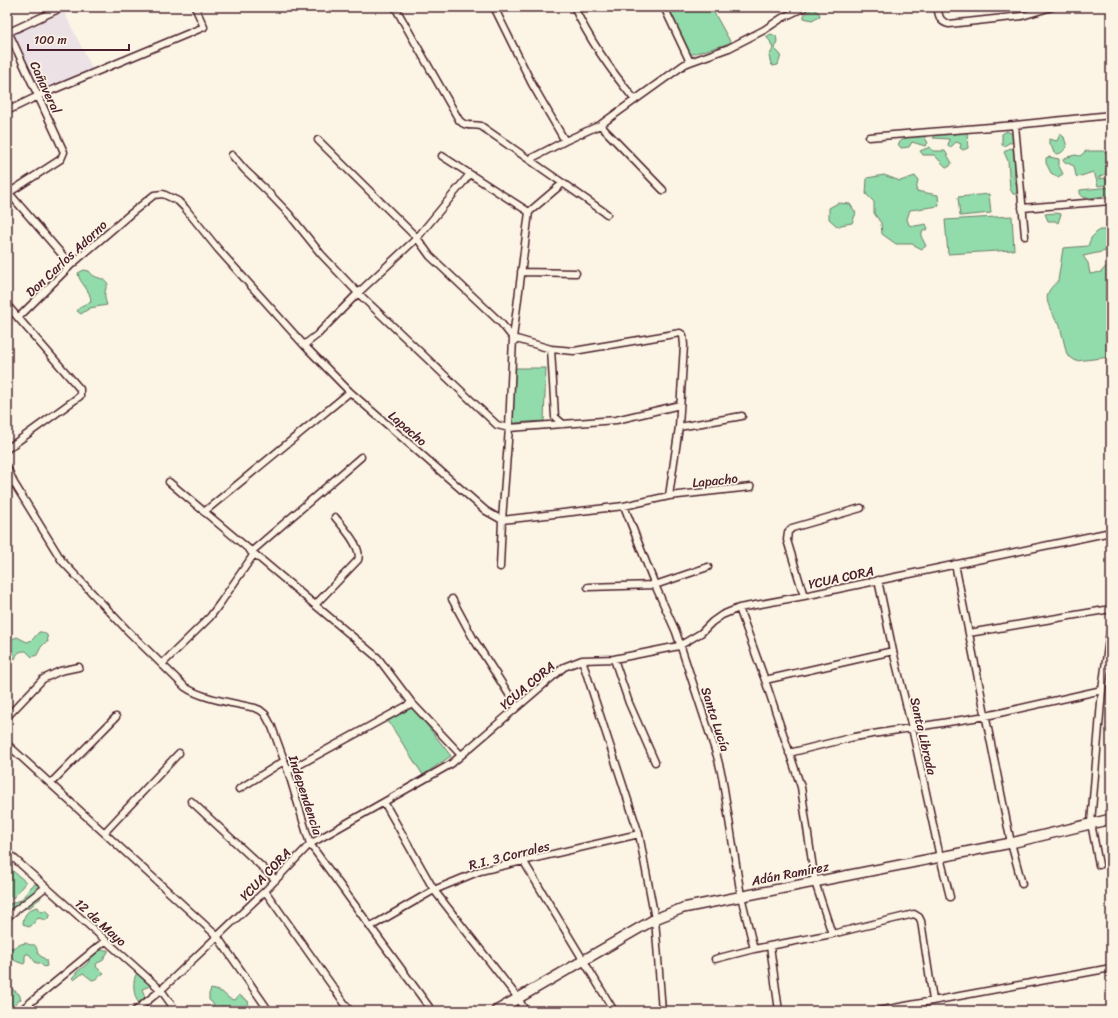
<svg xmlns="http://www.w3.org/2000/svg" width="1118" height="1018" viewBox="0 0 1118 1018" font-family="Sriracha,sans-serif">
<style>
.built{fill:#ece2e6}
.green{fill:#92dbaa;stroke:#6e7d6a}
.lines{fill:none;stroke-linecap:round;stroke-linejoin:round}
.street-casing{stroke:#4a1f2b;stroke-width:9}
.secondary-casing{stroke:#4a1f2b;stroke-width:12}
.street{stroke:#fcf5e5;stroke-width:6}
.secondary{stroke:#fcf5e5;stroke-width:9}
.labels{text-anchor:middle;stroke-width:3.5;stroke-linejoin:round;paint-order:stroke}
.street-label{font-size:13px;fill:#4a1f2b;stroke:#fcf5e5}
</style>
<rect width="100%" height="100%" fill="#fcf5e5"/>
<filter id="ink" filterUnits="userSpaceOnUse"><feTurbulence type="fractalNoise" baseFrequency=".025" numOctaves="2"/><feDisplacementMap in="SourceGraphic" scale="8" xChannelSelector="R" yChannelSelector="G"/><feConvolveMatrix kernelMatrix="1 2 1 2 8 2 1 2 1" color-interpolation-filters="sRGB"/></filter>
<g filter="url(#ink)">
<path class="built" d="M63 10 93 70 41 93 13 34Z"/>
<path class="green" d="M666 7H711L731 43 689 55Z
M813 8 819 13 820 16 812 20 804 18V15Z
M771 34 776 36 777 41 775 49 781 55 778 65 773 66 771 64 769 56 773 49 770 41 766 37Z
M941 130 954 134 959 132H967L968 148 963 150 960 148 961 144 956 142 950 148 948 146 949 139 933 138Z
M1007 131 1016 136 1017 142 1009 143 1004 146 1002 145V134Z
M913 134 924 136 928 143 925 146 912 142 909 147 901 148 898 144C902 139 907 136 913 134Z
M1060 134 1064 137 1067 147C1063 151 1060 156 1054 153L1051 145 1049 144V139L1057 141Z
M930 147 933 151H945L952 163 949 167H946L934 155H923L920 151Z
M1010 148 1015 150C1014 159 1016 169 1014 178L1020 187 1016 194H1013L1010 189 1008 161 1004 152Z
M1086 151H1103L1108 154 1109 165 1106 169V174L1099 177V179L1105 178 1108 183 1106 185 1098 186 1095 175 1093 172 1078 177 1076 176 1074 166 1065 162 1063 160 1064 158 1075 155 1080 156Z
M1049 157 1059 159V166L1063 174 1058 177 1051 173 1046 163V158Z
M884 175 900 181 915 176 918 180 916 191 938 195 939 206 910 210 907 219 909 225 915 226 926 224 928 229 923 231 921 236 926 246 922 249 912 244H896L882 234 881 223 874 213V202L866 194 867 178Z
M1111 187V195C1103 195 1078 204 1080 190Z
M989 194 991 213 960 216 958 197Z
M838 203 850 204 856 213 852 223 841 225 838 227 829 219V208Z
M1056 213 1061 214 1058 223 1055 221H1048L1045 214Z
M1012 216 1014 250 948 254 945 220Z
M1099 230H1111V250L1083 256 1088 263 1090 274 1101 272 1111 261V322L1105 324 1111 335V357L1076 361 1067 355 1059 322 1056 321C1048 303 1040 296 1058 281L1063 248 1088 246 1091 238Z
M84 270 89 271C94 278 98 277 105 280L108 284C104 291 104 297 107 305L90 308 81 314 77 311 81 306 91 302C91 289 79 284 78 273Z
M513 368H546L544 421 513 423Z
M39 632H42L47 635 48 642H46L41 647 37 655 32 657 26 651C19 651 17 653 15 659L7 652V641L17 637 27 642 32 640Z
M412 706 451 756 423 775 388 721Z
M7 866 26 882 13 898 7 893Z
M35 884 40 886 43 892 40 899C35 901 34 905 30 907 25 909 21 909 18 912 13 916 12 921 7 924V905L21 900 31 887Z
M38 907 41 912 46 910 51 915 46 920 38 918 31 926 28 927 23 924C23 915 29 908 38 907Z
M26 943C34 948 35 939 38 954L46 960 47 966 44 967 40 963H36L29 954H26L25 956V962L24 964C17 962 11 960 8 953L10 948C16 948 20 943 26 943Z
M102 950H108V952L102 961 97 963 96 965 97 968 104 973C99 976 98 979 92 980L83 973 74 980 72 978 78 971 87 964 93 955 97 951Z
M137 973 146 974 151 983 150 986 142 989 145 997 139 1003C133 997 132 979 137 973Z
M7 981 12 989 19 994 21 999 16 1003V1011H11L9 1005V996L7 993Z
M211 989 222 992 230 999 235 1000 239 995 248 1001 250 1011H232L223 1006 220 1007 219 1011H213L211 1009 214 1004 209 1000V994Z"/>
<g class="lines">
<defs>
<path id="street" d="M395 7 459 120C466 128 472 124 481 126L607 214
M494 7 532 84 565 141
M574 7C590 41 611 71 635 100
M937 7C939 15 939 22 949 24L1022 16 1052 7
M7 29 64 152 61 159 7 194
M7 33 63 7
M690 62 729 48 764 30 782 18 805 7
M7 111 38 96 204 27 195 7
M600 125 663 190
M1015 125 1025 236
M869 137 1015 125 1111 115
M318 140 417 238 430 256 501 323 513 338 551 349 574 351 680 333 683 335 684 345 679 427 669 496
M232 155 245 170 266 190 289 214 321 254 358 293 497 425 509 428 616 420 680 405
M442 156 529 212
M530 159 565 141 600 125 685 64 690 62 664 7
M9 193 71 265
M1022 208 1111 201
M521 272 576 273
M7 305 80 389V396L7 449
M18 318 71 265 129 215 154 195 163 194 178 201 185 208 218 249 304 345 350 392 486 511 502 520 624 506 669 496 751 487
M304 345 317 335 358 293 417 238 470 174
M551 349 555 417 563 424
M679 427 742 416
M7 467 14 483 62 561 127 630 185 687C202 699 234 703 255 708L260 710 265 714 272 727 288 771 310 844 432 1011
M169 482 378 658 412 703 461 755
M624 506 655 585 676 632 717 756 722 776 741 896 754 949
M204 512 350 392
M251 552 361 457
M955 564 1011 843 1022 884
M500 567 502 520 509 428 513 338 529 212 563 183
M878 580 893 651 912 728 940 857 950 897
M588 587 655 585 708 567
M804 596 787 540 788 532 792 528 861 508
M452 599 473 638 517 707
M315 605 358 560C363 548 342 526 335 517
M739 608 765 680 801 787 815 882 832 934
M969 633 1111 609
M614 659 629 703 655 762
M582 660 639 834 655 919 662 1011
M162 664 210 617 221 602 254 554
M765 680 893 651
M7 717 43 679 60 671 79 667
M7 744 217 936 269 1011
M789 753 854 737 986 716 1102 690
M288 771 412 703
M51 783 116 717
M239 789 284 761
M191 801 276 880
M384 802 434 890 518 998 525 1011
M105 832 179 753
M7 852 161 990 176 1011
M524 862 614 1011
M1099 865 1091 823 1102 690 1111 624
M265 891 350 1011
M7 917 46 887
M370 927 434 890 480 871 639 834
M770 946 779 1011
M715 959 754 949 832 934 914 914 919 917 921 921 933 1000
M20 1011 105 941
M135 1011 161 990 265 891 310 844 451 764 564 667 582 660 614 659 679 646 701 633 712 622 722 615 739 608 804 596 1111 532
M878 1011 1111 968"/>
<path id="secondary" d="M496 1011 655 919 683 908 1011 843 1111 819"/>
</defs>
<use href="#street" class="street-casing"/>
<use href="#secondary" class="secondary-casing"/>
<use href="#street" class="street"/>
<use href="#secondary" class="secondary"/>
</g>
</g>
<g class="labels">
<g class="street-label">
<text transform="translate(46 87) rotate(65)" y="5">Cañaveral</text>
<text transform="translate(66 258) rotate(-43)" y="5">Don Carlos Adorno</text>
<text transform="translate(408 428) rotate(41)" y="5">Lapacho</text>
<text transform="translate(715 480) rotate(-6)" y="5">Lapacho</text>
<text transform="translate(841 577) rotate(-12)" y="5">YCUA CORA</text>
<text transform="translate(527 685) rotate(-40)" y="5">YCUA CORA</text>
<text transform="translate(716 719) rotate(72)" y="5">Santa Lucía</text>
<text transform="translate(924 736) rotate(77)" y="5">Santa Librada</text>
<text transform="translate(306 795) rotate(72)" y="5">Independencia</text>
<text transform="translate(509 855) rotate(-14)" y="5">R.I. 3 Corrales</text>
<text transform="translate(790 873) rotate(-11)" y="5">Adán Ramírez</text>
<text transform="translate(265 874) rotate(-46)" y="5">YCUA CORA</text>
<text transform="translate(101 922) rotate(42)" y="5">12 de Mayo</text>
</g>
</g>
<rect width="1118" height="1018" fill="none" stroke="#fcf5e5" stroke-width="24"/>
<rect x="12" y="12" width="1094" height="994" fill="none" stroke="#4a1f2b" stroke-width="1.5" filter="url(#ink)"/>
<path d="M28 44v6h101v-6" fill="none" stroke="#4a1f2b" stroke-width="2"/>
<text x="34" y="44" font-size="12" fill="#4a1f2b" stroke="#fcf5e5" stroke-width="3" paint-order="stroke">100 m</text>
</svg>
